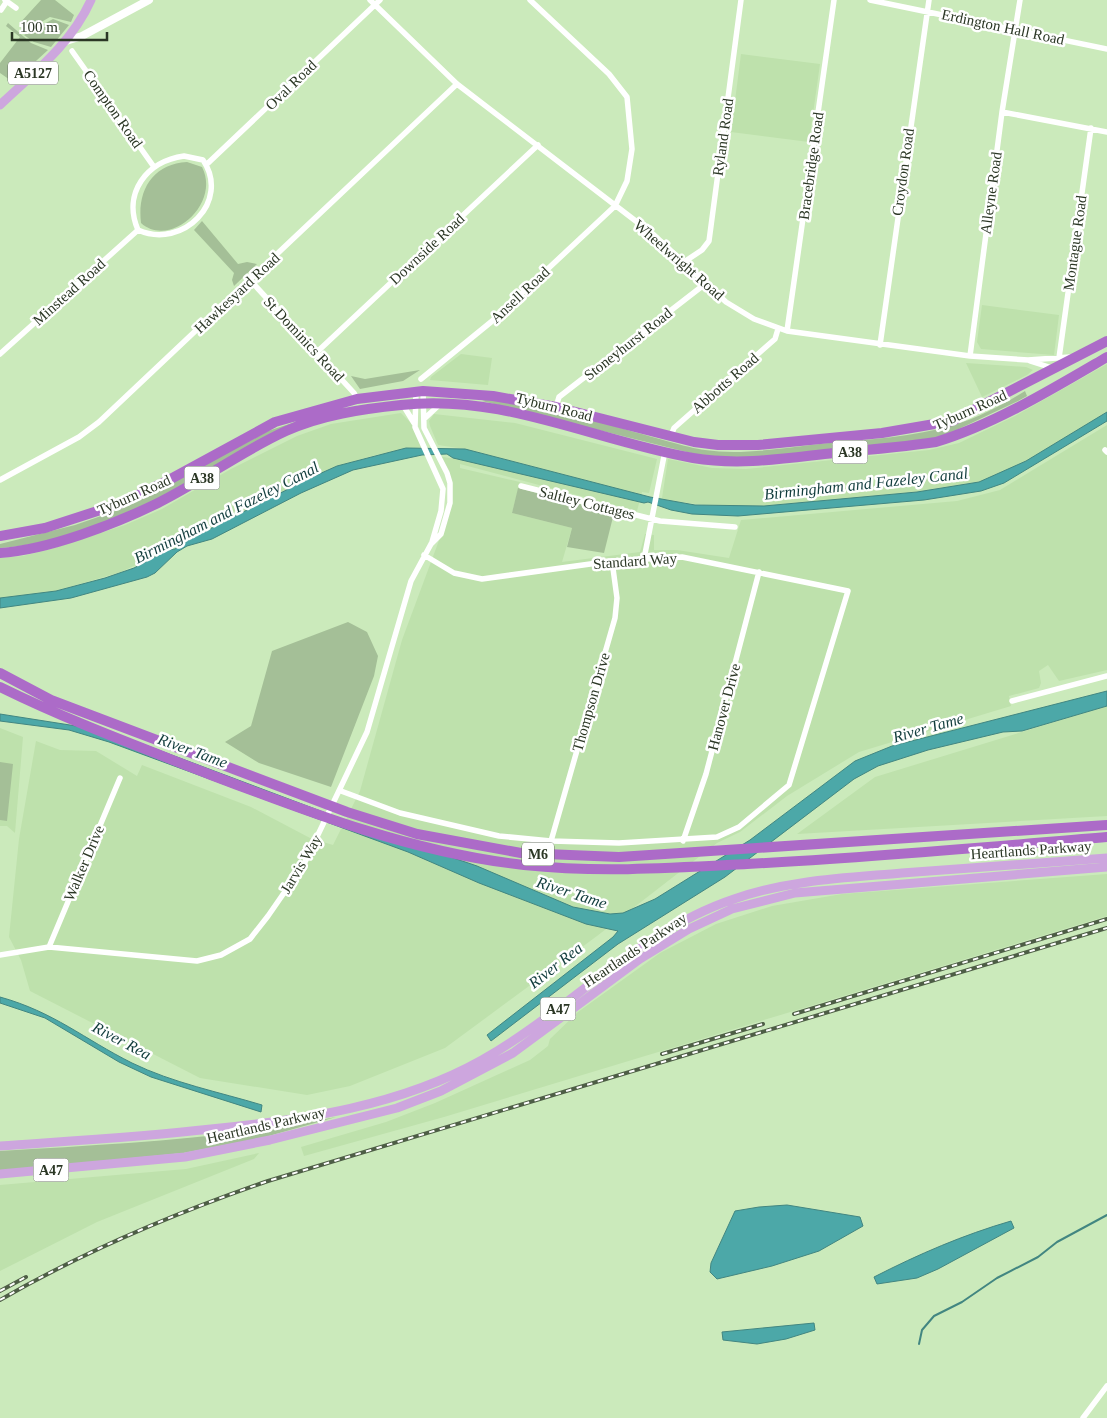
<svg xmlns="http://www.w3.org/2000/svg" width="1107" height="1418" viewBox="0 0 1107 1418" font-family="'Times New Roman',serif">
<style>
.built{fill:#bee1ac}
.green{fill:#a4bf97}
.water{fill:#4ca8a8;stroke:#428681}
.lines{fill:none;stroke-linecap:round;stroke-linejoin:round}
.stream{stroke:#428681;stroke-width:2}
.street{stroke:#fff;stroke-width:5.5}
.secondary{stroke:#fff;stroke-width:8}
.primary{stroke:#cda6de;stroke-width:9}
.highway{stroke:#ac6bc8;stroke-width:10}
.rail-casing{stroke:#4e5e46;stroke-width:4}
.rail{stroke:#fff;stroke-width:2;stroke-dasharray:5.5;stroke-linecap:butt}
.labels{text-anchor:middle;stroke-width:5;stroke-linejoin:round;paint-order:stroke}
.shield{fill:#fff;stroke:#6b7366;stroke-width:1}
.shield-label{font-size:14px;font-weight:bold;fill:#2b3725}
.street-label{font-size:15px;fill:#2b3725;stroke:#fff}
.water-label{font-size:16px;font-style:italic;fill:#123d3d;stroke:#fff}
</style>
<rect width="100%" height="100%" fill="#cbeabb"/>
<path class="built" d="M741 54 820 64 809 142 731 132Z
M982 305 1059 315 1054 355 981 349 977 342Z
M461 354 492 358 488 385 430 380 431 377Z
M966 363 1026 367 1033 370 1027 375 982 397Z
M1107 364V412L1026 461 979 482 917 492 764 506 720 507 656 499 662 498 668 459 712 468 746 469 929 450 959 443 1015 416Z
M401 413 415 427 424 447 376 455 337 466 294 485 175 549 167 550 121 572 56 591 0 598V558L23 556 51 549 125 525 162 509 231 469 297 436 331 424Z
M434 414 515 423 657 459 649 493 642 492 637 511 460 464V468L520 482 512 513 572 528 562 562 640 552 645 534 654 535V550H677L729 558 741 520 957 501 1000 490 1107 425V670L1059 681 1048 665 1039 671 1041 683 1039 688 1009 696 1011 706 859 752 787 796 740 832 717 843 597 936 445 1048 350 1086 307 1095 200 1078 30 991 21 960 9 937 19 839 36 741 60 750 96 751 137 776 142 765 251 807 310 838 333 845 360 791 402 640 441 535 450 504V484L437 456 461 460 465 449 438 445 430 426 429 421Z
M1107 706V816L797 834 875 777Z
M0 728 23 737 15 833 7 826H0Z
M1107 874V916L444 1117 304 1156 301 1147 386 1122 435 1103 530 1060 548 1046 550 1039 578 1012 660 953 716 924 772 906 842 894Z
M259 1153 254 1159 97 1222 0 1271V1185L186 1169Z"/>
<path class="green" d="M41 0H55L74 15 71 22 50 17 22 33 24 29 19 24Z
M53 19 69 25 51 47 34 42 24 35Z
M8 23 31 43 48 50 13 82 0 73V63L20 37 6 26Z
M187 162 202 167C221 204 170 249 141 223 137 190 153 164 187 162Z
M202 221 238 264 247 262 257 264 234 286 232 280 234 273 194 230Z
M420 370 403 381 360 389 351 376 365 379Z
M1025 391 1027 396 1018 401 946 435 916 442 756 458 707 457 482 401C509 389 664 444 705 450 739 455 777 449 811 445 853 440 897 439 939 429 968 423 1000 407 1025 391Z
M307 418 304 422C214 470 104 541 0 548V544L75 525 124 508 268 431Z
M518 488 614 513 604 553 567 547 572 528 512 513Z
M348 622 367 632 378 656 374 676 331 787 259 763 225 742 251 726 272 651Z
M0 762 13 764 7 821 0 820Z
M336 1117 258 1139 183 1153 0 1171V1151C113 1144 226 1139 336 1117Z"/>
<path class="water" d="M1107 412V421L1004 483 981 491 924 500 738 516 692 514 671 510 648 502 644 503 453 458 447 454 422 455 353 470 301 493 212 539 187 546 177 552 155 573 147 577 71 598 0 608V598L56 591 105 578 134 568 168 550 175 549 190 539 308 479 337 466 406 448 465 449 650 497 695 505 764 506 917 492 979 482 1026 461Z
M1107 691V706L1022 731 1003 732 928 750 878 766 854 779 725 877 618 944 491 1041 487 1035 613 937 618 931 586 924 479 883 408 852 109 742 69 730 0 721V714L108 731 371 830 477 866 573 907 610 914 623 913 655 899 750 840 855 761 892 746Z
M0 997C54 1012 84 1039 132 1063 173 1083 219 1092 262 1105L261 1112 151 1077 119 1062 45 1018 0 1003Z
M787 1205 860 1217 863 1226 819 1251 772 1266 717 1279 710 1272 711 1263 735 1211 759 1207Z
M1011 1221 1014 1228 938 1269 917 1278 877 1284 874 1277C919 1254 963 1235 1011 1221Z
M814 1323 815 1330 786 1339 757 1344 723 1340 722 1332Z"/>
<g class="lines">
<path class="stream" d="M919 1344 922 1330 934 1316 962 1302 997 1278 1038 1257 1057 1242 1107 1215"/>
<path class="street" d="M5 0 16 8
M370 0 457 84 654 235 726 302 754 319 787 331 970 356 1028 360 1070 357
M870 0 1107 49
M1 10 7 1
M72 51 154 167
M1002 112 1107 132
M184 156 203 160C231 201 183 250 138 230 122 193 147 161 184 156Z
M206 165 380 0
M684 262 702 250 709 241 741 0
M250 280 354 393 357 399
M787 331 834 0
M880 345 929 0
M317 352 538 145
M0 354 138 230
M970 356 1002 112 1020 0
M1059 358 1091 128
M1030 361 1052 368
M421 379 491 322 615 206 627 181 632 149 627 97 609 74 530 0
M416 392 415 427 443 489 441 511 432 542
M403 405 414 423
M556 407 559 397 705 284
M424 419 438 406
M671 436 674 428 775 339 778 329
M1105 450 1107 452
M0 480 79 437 99 422 457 84
M521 486 660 521 735 527
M644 559 665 451
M1012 701 1107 676
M341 791 400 813 499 836 551 841 619 843 717 837 739 827 789 785 848 591 682 557 612 561 482 579 454 573 424 555
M551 841 615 618 617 598 612 561
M683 841 706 774 759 572
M49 947 120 778
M0 955 49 947 197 961 221 955 250 939 268 916 304 864 367 732 411 581 431 544 441 534 450 503V483L447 473 424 428 423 391
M1083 1418 1107 1386"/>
<path class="secondary" d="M66 41 82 36 149 0"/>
<path class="primary" d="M0 105C34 73 72 43 91 0
M0 1146C70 1141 141 1137 211 1129 303 1120 400 1106 482 1060 569 1011 638 931 734 899 788 880 845 878 902 873 970 868 1039 863 1107 858
M0 1174 185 1157 270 1140 397 1108 441 1091 513 1053 640 959 689 929 732 909 795 893 1107 867"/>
<path class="highway" d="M0 536 45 528 119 504 167 481 275 422 357 399 423 391 493 396 556 407 694 442 718 445H758L882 433 952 421 1107 341
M0 553C48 550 115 524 158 503 202 481 242 451 286 431 321 415 362 409 401 405 502 393 595 441 693 458 741 466 787 458 834 453 868 450 902 447 936 442 995 424 1054 388 1107 357
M0 673 51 700 347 812 417 834 521 853 619 857 1107 825
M0 687C69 721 140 747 211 775 313 814 415 853 524 865 599 873 673 868 747 864 867 858 987 847 1107 837"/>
<defs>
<path id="rail" d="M794 1014 1107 919
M662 1054 763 1024
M0 1291 26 1277
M0 1300C85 1251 175 1213 268 1181L1107 928"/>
</defs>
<use href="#rail" class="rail-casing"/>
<use href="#rail" class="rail"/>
</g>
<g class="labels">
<g class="shield">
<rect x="8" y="61.5" width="50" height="23" rx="4"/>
<rect x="832.5" y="440.5" width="35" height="23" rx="4"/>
<rect x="184.5" y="466.5" width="35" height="23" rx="4"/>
<rect x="522" y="842.5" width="32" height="23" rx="4"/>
<rect x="540.5" y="997.5" width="35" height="23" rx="4"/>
<rect x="33.5" y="1158.5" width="35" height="23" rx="4"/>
</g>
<g class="shield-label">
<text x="33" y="78">A5127</text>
<text x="850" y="457">A38</text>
<text x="202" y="483">A38</text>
<text x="538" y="859">M6</text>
<text x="558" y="1014">A47</text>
<text x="51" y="1175">A47</text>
</g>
<g class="street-label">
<text transform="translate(1003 27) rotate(12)" y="5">Erdington Hall Road</text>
<text transform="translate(291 85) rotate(-44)" y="5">Oval Road</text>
<text transform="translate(113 109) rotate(55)" y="5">Compton Road</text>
<text transform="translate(723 137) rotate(-82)" y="5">Ryland Road</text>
<text transform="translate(811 166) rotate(-82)" y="5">Bracebridge Road</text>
<text transform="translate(903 172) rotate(-82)" y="5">Croydon Road</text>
<text transform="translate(991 193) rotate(-82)" y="5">Alleyne Road</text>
<text transform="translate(1075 243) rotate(-82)" y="5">Montague Road</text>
<text transform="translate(427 249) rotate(-43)" y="5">Downside Road</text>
<text transform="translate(679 260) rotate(41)" y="5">Wheelwright Road</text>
<text transform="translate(69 292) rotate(-42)" y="5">Minstead Road</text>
<text transform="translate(237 293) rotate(-43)" y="5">Hawkesyard Road</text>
<text transform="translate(520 295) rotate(-43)" y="5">Ansell Road</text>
<text transform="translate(304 339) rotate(47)" y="5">St Dominics Road</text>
<text transform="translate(628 344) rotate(-38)" y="5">Stoneyhurst Road</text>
<text transform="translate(725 383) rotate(-41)" y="5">Abbotts Road</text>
<text transform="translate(554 407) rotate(14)" y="5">Tyburn Road</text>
<text transform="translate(970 410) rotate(-24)" y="5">Tyburn Road</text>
<text transform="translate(134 495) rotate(-24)" y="5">Tyburn Road</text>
<text transform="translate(587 503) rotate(14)" y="5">Saltley Cottages</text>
<text transform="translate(635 561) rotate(-4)" y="5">Standard Way</text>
<text transform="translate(591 702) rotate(-74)" y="5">Thompson Drive</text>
<text transform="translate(724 707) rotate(-75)" y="5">Hanover Drive</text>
<text transform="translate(1031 850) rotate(-4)" y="5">Heartlands Parkway</text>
<text transform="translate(84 863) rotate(-67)" y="5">Walker Drive</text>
<text transform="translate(301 864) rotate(-59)" y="5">Jarvis Way</text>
<text transform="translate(635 950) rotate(-34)" y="5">Heartlands Parkway</text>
<text transform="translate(266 1125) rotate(-13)" y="5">Heartlands Parkway</text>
</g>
<g class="water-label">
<text transform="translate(866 483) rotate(-6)" y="6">Birmingham and Fazeley Canal</text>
<text transform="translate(226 512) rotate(-27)" y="6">Birmingham and Fazeley Canal</text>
<text transform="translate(928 727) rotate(-16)" y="6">River Tame</text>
<text transform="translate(193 750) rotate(20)" y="6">River Tame</text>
<text transform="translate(572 892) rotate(18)" y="6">River Tame</text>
<text transform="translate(555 965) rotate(-38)" y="6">River Rea</text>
<text transform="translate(122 1040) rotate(28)" y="6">River Rea</text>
</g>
</g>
<path d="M12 32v8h95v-8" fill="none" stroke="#2b3725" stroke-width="2.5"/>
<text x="20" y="32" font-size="15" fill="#2b3725" stroke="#ffffff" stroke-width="4" paint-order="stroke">100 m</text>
</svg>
